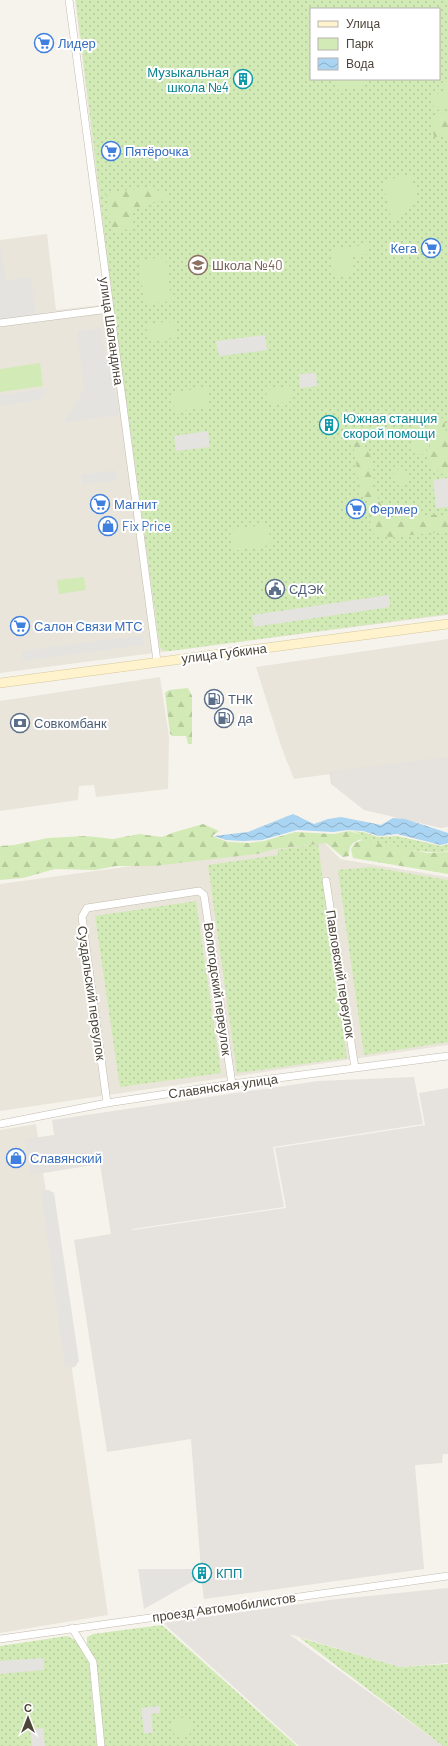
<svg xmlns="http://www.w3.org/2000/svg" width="448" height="1746" viewBox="0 0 448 1746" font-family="Barlow,sans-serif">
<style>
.residential{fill:#eae5da;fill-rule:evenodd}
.industrial{fill:#e6e2dd}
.grass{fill:url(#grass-dots);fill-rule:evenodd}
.forest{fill:url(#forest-firs)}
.park{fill:#d2eab5}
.parking{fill:#e5e3e0}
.water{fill:url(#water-waves)}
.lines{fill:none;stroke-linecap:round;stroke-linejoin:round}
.street-casing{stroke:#c2bbae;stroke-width:8}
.secondary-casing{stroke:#d6c79b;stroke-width:10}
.street{stroke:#fff;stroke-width:7}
.secondary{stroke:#fff3cd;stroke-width:9}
.labels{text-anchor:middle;stroke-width:4;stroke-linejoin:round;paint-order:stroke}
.shop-label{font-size:13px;fill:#366cbe;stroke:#fff;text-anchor:start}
.culture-label{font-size:13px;fill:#0d838f;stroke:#fff;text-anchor:start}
.education-label{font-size:13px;fill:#785e54;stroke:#fff;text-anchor:start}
.street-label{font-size:13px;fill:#4b4439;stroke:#fff}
.service-label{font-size:13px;fill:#4e5e75;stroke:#fff;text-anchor:start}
</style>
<defs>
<pattern id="grass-dots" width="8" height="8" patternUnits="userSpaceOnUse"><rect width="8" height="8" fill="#d2eab5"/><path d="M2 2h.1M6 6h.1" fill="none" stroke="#b6ca9c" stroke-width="1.8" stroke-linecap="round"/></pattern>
<pattern id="forest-firs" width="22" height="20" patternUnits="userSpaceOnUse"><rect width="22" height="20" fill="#d2eab5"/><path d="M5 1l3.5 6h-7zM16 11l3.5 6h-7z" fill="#b6ca9c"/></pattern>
<pattern id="water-waves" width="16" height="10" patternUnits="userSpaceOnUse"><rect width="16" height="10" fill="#a9d4f2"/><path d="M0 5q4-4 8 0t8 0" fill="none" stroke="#8caec5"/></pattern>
</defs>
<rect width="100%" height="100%" fill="#f6f3ec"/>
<path class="residential" d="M75 0H448V615L0 673V240L47 234 56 310 112 304ZM311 9H439V79H311Z
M448 639V758L294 779 282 749 256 667Z
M160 677 169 737 168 789 96 797 94 785 79 786 78 800 0 811V701Z
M322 840 340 859 448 877V1045L0 1111V884Z
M36 1124 108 1615 0 1633V1130Z"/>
<path class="industrial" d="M448 757V827L441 828 364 810 331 784 329 771Z
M414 1077 423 1124 273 1147 284 1207 132 1229 133 1230 286 1208 275 1148 425 1125 419 1093 448 1088V1454H443L442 1463 415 1465 424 1569 204 1599 201 1577 205 1576 204 1569H201L191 1439 107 1452 74 1240 111 1234 100 1164 31 1175 25 1139 54 1135 52 1120 318 1081Z
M448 1588V1663L400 1667 289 1634 443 1746H299L163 1623 329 1600Z"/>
<path class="grass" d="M76 0H448V614L170 651H164L160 647 113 304ZM311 9H439V79H311Z
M352 831 363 832 378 837 397 836 441 846 448 844V851C425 856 385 844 361 840L362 835Z
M318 844 347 1058 237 1073 208 865 278 855V850Z
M371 867 448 880V1042L364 1055 338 870Z
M196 901 221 1073 120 1087 95 916Z
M162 1625 297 1746H104L95 1661 87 1645V1637L93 1634Z
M67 1636 77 1641 89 1663 97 1746H0V1646Z
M300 1638 400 1667 448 1664V1746H443Z"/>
<path class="forest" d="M448 112V136L434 137 432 123 439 114Z
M153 187 172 200 145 203V207L131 209 133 228 112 232 106 193Z
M444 418 448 446V475H444L428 463C427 455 431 450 430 442L416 430 414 423Z
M351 429C365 428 366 434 364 446L370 455 374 474 372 487 383 507 406 515H448V531L393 537 375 536 372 531 367 501 360 489Z
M188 688 192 696V744H188L186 736H173L170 734 165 693 169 690Z
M203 824 219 831 212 836 228 842 249 843 264 841 295 832 334 834 349 831 362 835 361 839C351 843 349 846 349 856L343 857 326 843 275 849 257 854 154 866H116L95 870 55 869 23 878 0 880V846L14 845 48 838 86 836 113 839 139 834 162 837 175 832Z
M362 840 427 853 448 852V874L353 858 351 849 355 843Z"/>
<path class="park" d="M335 79H363L364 86 336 90Z
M445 85H448V109L434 110 432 94 446 93Z
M410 175 417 196 392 223 383 181Z
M368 245 369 254 352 256 354 271H349V275L334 277 331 249Z
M166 257 171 301 144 304 139 260Z
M174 321 176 337 148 341 146 324Z
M40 363 43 386 0 392V369Z
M291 386 293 401 268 405 266 390Z
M207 388 209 407 174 412 172 392Z
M411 447a8 8 0 1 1 16 0a8 8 0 1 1-16 0Z
M393 477a8 8 0 1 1 16 0a8 8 0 1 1-16 0Z
M268 524 271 545 233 551 230 530Z
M84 577 86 590 59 594 57 580Z
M172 1728a10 10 0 1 1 20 0a10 10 0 1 1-20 0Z"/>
<path class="parking" d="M0 245 6 280 31 277 36 316 0 321Z
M101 328 105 360H111L119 415 63 423 84 390 77 331Z
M265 335 267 350 219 356 216 341Z
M316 373 317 386 300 388 299 374Z
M48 388 40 400 0 406V395Z
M208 431 210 447 176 451 174 436Z
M115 470 117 480 83 485 81 475Z
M448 478V507L436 508 433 480Z
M389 595 390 607 254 627 252 615Z
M142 635 144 645 23 661 21 651Z
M49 1190 54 1193 79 1361 75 1367 65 1368 41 1191Z
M138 1569H197V1579L144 1609Z
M43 1658 44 1670 0 1674V1661Z
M160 1706V1713L151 1714 153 1733H144L141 1708Z
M43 1728 45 1746H32L30 1730Z"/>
<path class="water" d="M293 814 314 824 328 819 341 817 381 825 393 818 405 819 448 833V843L441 845 397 834 379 836 363 831 348 830 333 832 297 830 262 840 243 841 226 840 214 836 248 832Z"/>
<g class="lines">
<defs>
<path id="street" d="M69 0 157 661
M0 323 109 309
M326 881 355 1068
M107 1103 82 917 87 908 199 891 204 895 232 1084
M0 1124 107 1103 232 1084 448 1056
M72 1628 93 1662 101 1746
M0 1639 448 1576"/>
<path id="secondary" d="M0 683 448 624"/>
</defs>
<use href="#street" class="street-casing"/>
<use href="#secondary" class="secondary-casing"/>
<use href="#street" class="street"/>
<use href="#secondary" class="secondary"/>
</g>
<defs>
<symbol id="supermarket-ring" viewBox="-11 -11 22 22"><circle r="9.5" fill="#fff" stroke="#3f7fe0" stroke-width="1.5"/><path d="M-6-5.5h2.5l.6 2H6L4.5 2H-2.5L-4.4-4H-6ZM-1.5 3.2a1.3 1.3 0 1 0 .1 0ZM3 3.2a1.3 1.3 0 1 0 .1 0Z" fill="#3f7fe0"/></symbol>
<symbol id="building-ring" viewBox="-11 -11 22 22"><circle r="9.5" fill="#fff" stroke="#0f9aa8" stroke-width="1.5"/><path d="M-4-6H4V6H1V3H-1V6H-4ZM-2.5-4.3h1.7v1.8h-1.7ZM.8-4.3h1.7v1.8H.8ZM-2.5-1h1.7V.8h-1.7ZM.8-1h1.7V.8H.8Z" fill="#0f9aa8"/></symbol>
<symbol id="school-ring" viewBox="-11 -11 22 22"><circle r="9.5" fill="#fff" stroke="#8d6e63" stroke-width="1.5"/><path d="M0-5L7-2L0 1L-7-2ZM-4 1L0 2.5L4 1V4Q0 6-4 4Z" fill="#8d6e63"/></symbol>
<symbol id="shop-ring" viewBox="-11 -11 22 22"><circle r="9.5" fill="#fff" stroke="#3f7fe0" stroke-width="1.5"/><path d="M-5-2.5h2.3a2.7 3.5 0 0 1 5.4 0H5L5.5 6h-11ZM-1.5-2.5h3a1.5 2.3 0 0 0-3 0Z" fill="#3f7fe0"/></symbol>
<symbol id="civic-ring" viewBox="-11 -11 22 22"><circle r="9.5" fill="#fff" stroke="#5c6f8a" stroke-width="1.5"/><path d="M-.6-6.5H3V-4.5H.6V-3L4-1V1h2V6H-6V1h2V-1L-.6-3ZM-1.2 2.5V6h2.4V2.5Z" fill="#5c6f8a"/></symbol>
<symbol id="fuel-ring" viewBox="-11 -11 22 22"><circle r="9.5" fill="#fff" stroke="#5c6f8a" stroke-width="1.5"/><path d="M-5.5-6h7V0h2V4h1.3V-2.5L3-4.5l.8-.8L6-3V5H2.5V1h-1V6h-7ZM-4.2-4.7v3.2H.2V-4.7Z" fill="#5c6f8a"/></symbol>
<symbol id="bank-ring" viewBox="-11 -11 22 22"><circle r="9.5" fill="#fff" stroke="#5c6f8a" stroke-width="1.5"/><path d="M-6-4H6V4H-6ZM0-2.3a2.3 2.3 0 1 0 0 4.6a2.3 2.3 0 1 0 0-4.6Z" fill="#5c6f8a"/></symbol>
</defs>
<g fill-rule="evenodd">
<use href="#supermarket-ring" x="33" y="32" width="22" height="22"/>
<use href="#building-ring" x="232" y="68" width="22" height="22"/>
<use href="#supermarket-ring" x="100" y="140" width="22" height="22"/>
<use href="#supermarket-ring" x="420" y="237" width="22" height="22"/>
<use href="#school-ring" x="187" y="254" width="22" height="22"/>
<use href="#building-ring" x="318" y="414" width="22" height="22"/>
<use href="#supermarket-ring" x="89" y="493" width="22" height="22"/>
<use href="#supermarket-ring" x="345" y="498" width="22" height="22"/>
<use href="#shop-ring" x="97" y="515" width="22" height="22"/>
<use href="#civic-ring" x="264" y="578" width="22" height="22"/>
<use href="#supermarket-ring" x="9" y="615" width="22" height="22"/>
<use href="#fuel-ring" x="203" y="688" width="22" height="22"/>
<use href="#fuel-ring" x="213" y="707" width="22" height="22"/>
<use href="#bank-ring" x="9" y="712" width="22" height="22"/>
<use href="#shop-ring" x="5" y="1147" width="22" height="22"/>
<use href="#building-ring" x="191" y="1562" width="22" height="22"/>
</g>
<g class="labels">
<g class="shop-label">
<text x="58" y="48">Лидер</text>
<text x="125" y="156">Пятёрочка</text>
<text x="417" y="253" text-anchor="end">Кега</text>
<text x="114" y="509">Магнит</text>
<text x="370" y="514">Фермер</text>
<text x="122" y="531">Fix Price</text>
<text x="34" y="631">Салон Связи МТС</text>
<text x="30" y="1163">Славянский</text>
</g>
<g class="culture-label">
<text x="229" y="77" text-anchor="end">Музыкальная<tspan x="229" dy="15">школа №4</tspan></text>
<text x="343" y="423">Южная станция<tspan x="343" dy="15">скорой помощи</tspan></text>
<text x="216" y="1578">КПП</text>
</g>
<g class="education-label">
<text x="212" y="270">Школа №40</text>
</g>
<g class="street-label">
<text transform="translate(112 331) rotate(82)" y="5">улица Шаландина</text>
<text transform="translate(224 653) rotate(-7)" y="5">улица Губкина</text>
<text transform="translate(341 974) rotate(81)" y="5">Павловский переулок</text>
<text transform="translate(218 989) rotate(82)" y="5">Вологодский переулок</text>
<text transform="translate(92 993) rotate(82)" y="5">Суздальский переулок</text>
<text transform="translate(223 1086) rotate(-8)" y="5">Славянская улица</text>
<text transform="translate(224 1607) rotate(-8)" y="5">проезд Автомобилистов</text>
</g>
<g class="service-label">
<text x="289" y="594">СДЭК</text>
<text x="228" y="704">ТНК</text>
<text x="238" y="723">да</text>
<text x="34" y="728">Совкомбанк</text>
</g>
</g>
<rect x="310" y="8" width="130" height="72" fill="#ffffff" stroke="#b7b4b0"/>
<rect x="318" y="21" width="20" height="6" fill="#fff3cd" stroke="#b7b4b0"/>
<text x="346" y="28" font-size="12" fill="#4b4439">Улица</text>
<rect x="318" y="38" width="20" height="12" fill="#d2eab5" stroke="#b7b4b0"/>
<text x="346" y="48" font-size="12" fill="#4b4439">Парк</text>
<rect x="318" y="58" width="20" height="12" fill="url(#water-waves)" stroke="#b7b4b0"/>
<text x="346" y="68" font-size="12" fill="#4b4439">Вода</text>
<g transform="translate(28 1718)" stroke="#ffffff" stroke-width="3" paint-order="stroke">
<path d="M0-3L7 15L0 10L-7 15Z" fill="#4b4439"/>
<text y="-6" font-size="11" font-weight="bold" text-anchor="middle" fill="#4b4439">С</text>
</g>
</svg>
